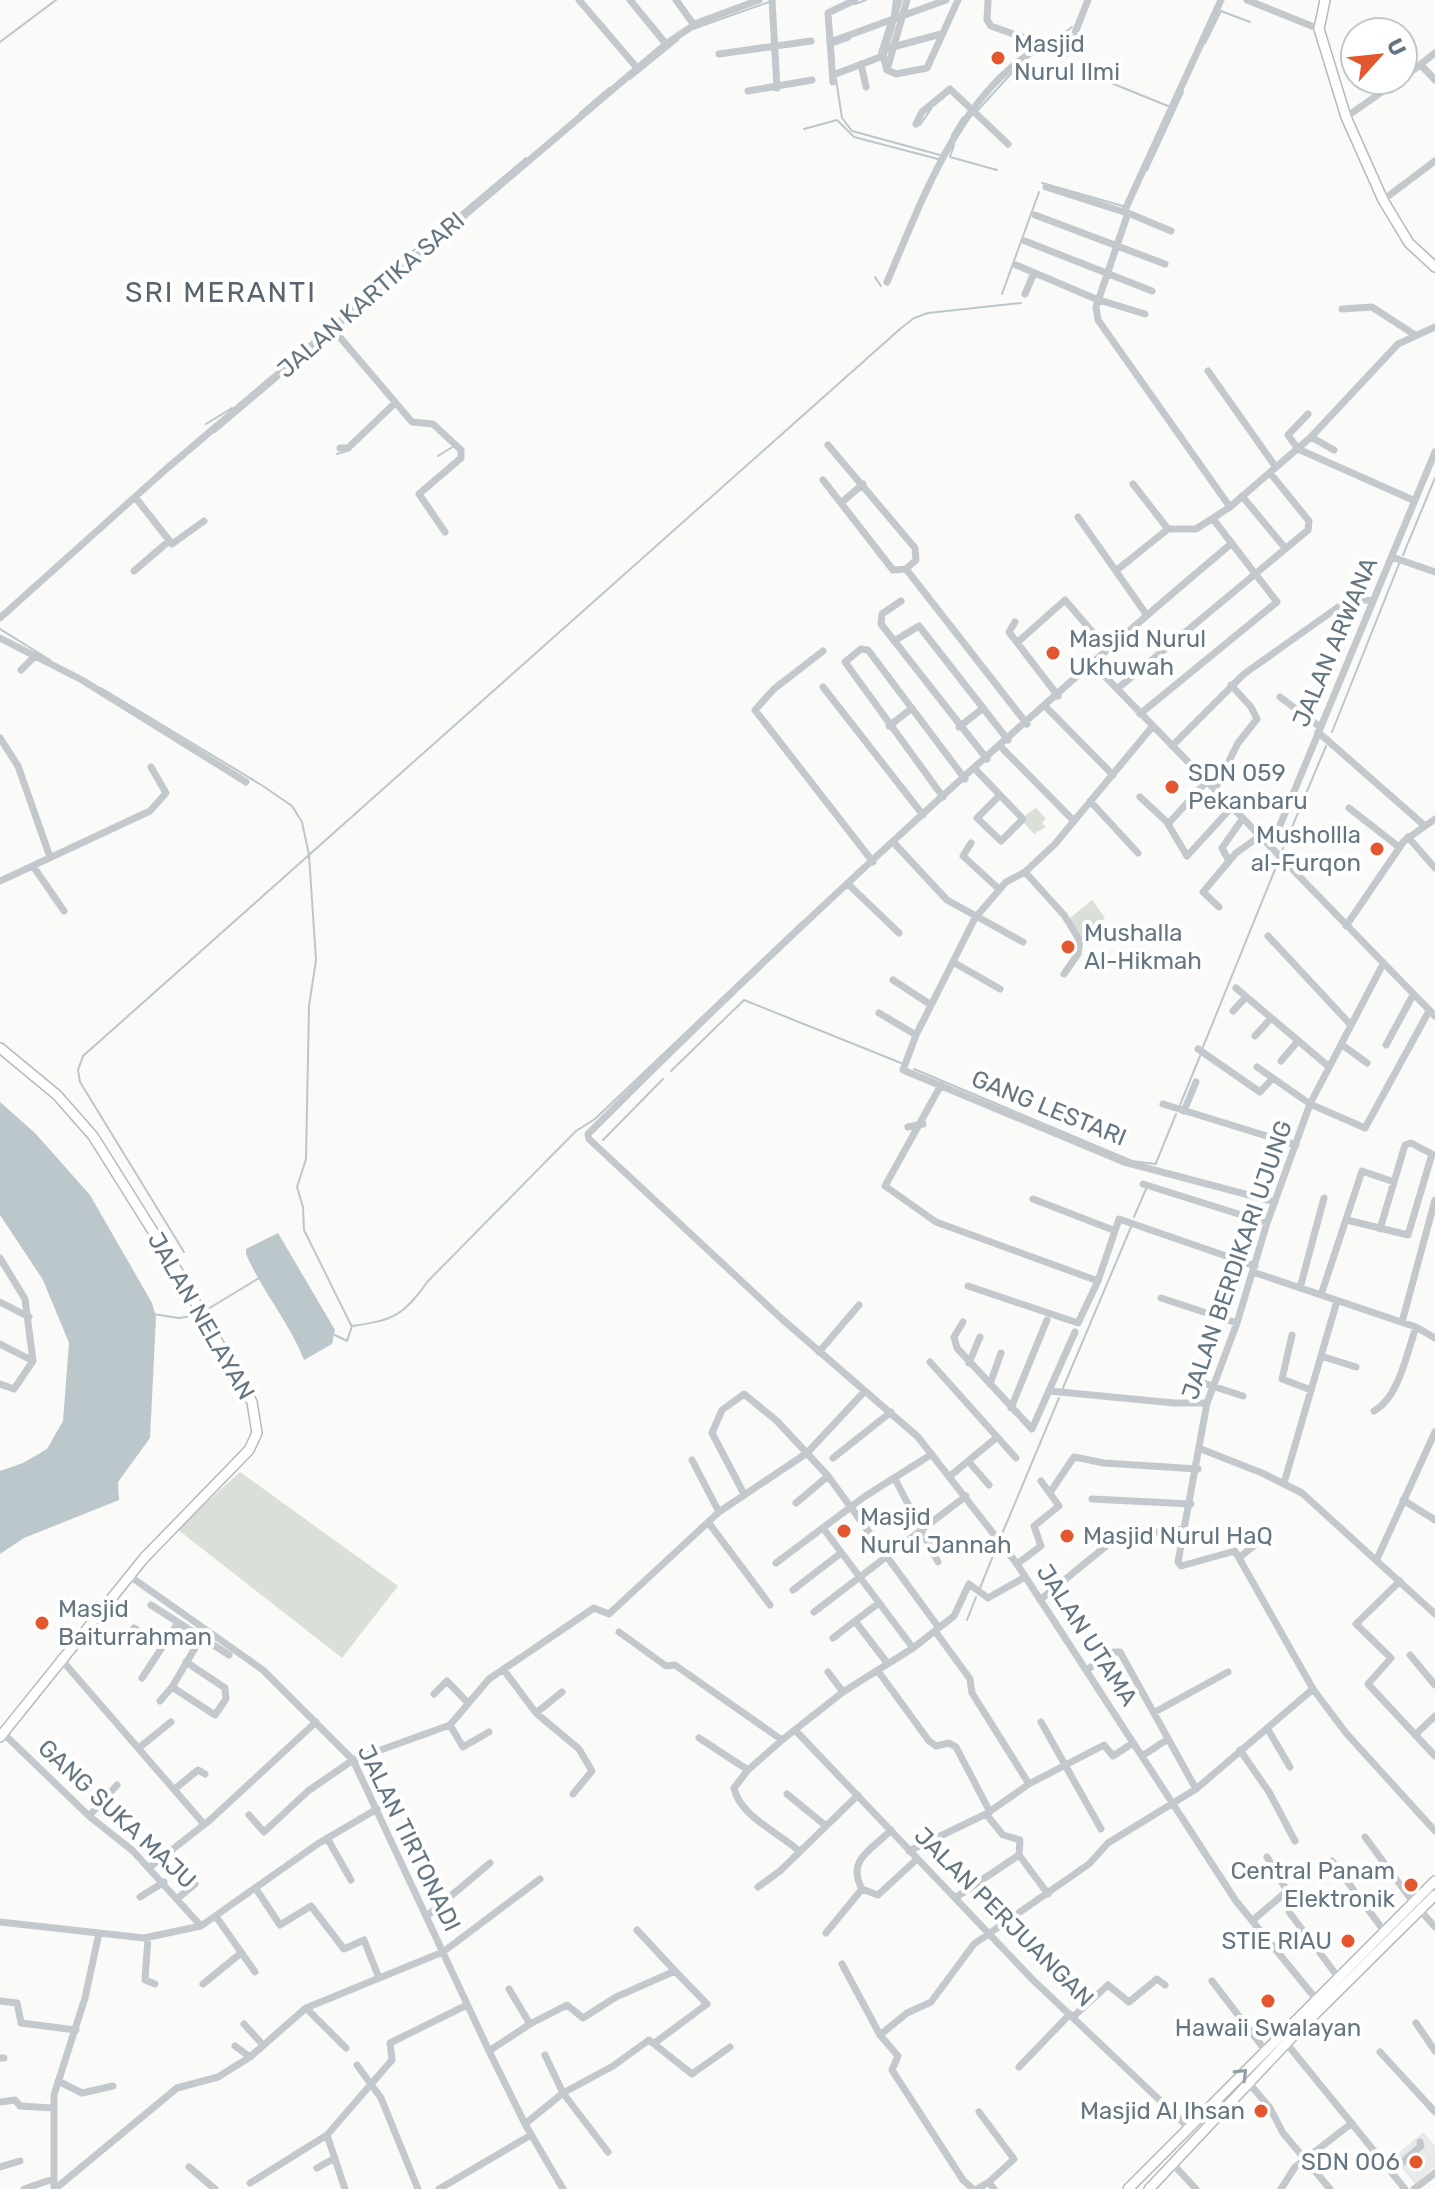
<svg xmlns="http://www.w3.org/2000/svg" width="1435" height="2189" viewBox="0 0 1435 2189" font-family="Rubik,sans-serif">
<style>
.built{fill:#e8e9e9}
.green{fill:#dadfd7}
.water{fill:#bbc7cb}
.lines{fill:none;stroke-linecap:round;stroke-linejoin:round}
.stream{stroke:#bbc7cb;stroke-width:2}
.major-casing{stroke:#b5babe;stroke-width:12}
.minor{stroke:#c3c8cc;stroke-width:7}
.major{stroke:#fff;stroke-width:9}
.oneway{stroke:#939fa8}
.poi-dot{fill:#e4572e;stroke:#fff;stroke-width:3}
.labels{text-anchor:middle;stroke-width:8;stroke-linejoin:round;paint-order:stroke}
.poi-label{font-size:24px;fill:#657683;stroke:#fff;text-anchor:start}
.street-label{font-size:24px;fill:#657683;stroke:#fff}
.quarter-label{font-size:28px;letter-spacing:2px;fill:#57646e;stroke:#fff}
</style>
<rect width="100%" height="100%" fill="#fafaf8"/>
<path class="built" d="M1424 2132 1435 2146V2167L1415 2184 1393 2157Z"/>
<path class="green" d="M1036 808 1046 819 1042 823 1046 827 1034 834 1024 823 1026 815Z
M1092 900 1105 918 1082 939 1069 919Z
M240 1472 398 1586 342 1658 177 1529Z"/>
<path class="water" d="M0 1102 35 1133 90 1195 152 1303 156 1317 150 1438 118 1482 119 1500 24 1538 0 1554V1471L23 1463 47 1449 63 1421 69 1343 43 1280 0 1215Z
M278 1233 335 1330 332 1344 304 1360C289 1322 262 1291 246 1254V1249Z"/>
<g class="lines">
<path class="stream" d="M855 4 866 0
M892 15 894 0
M693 29 769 2
M0 42 56 0
M1051 43 1072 27
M1205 43 1221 11 1250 22
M833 45 850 39
M879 53 888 25
M1084 72 1168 106
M630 79 678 40
M836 79 842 118 852 131 940 155
M978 110 1018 66
M580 113 609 88
M920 125 931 109
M804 129 837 120 854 137 938 159
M952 135 963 117
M954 145 950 157 997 170
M1147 170 1183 92
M1042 183 1123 206
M455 218 526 158
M381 275 447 225
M875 277 881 286
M1002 294 1039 192
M346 311 374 282
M340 326 357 311
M206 424 232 408
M215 432 332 333
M337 454 347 451
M438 456 454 446
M1403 555 1435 478
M0 629 50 660
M101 688 263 786 292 806 302 822 309 855 316 960 309 1006 306 1159 297 1187 303 1207 304 1230 351 1325
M1332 732 1399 564
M1282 851 1326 746
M1203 1047 1278 862
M914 1069 1132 1161 1156 1164
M671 1071 744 1000 901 1063
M1180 1105 1200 1056
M603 1140 663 1079
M1156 1163 1176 1114
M1134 1217 1146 1189
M184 1252 80 1082 78 1070 83 1056 900 329 914 318 928 313 1021 303
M203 1312 259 1278
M153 1314 179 1318 198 1315
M335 1335 347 1341 352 1326C394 1320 403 1316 428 1281L576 1131 595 1119 802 922
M1063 1388 1131 1227
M1002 1534 1059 1398
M980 1588 997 1546
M967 1620 976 1597"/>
<defs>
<path id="major" d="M1325 0 1319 29 1346 117 1383 200 1409 243 1435 267
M0 1048 57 1095 93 1136 174 1265 252 1402 257 1433 249 1450 144 1558 0 1737
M1128 2189 1435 1881
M1149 2189 1296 2033 1435 1895"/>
</defs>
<use href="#major" class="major-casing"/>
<path class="minor" d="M579 0 638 69
M630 0 666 44
M676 0 694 25
M772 0 777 88
M988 0 987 20 991 26 1067 53 1088 0
M1221 0 1124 212 1128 213 1096 307 1098 320 1230 507
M1247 0 1319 29
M830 42 946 0
M889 48 941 34
M719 54 811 41
M1403 56 1415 69
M861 64 866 87
M1421 65 1435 80
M887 70 896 74 927 68 958 0
M887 70 883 56 899 0
M887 70 907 0
M833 75 883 56
M1403 78 1435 53
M833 82 828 13 855 0
M748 91 812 80
M1346 117 1399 80
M916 124 922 112 950 89 1008 144
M1046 187 1124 212
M1383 200 1435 161
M1128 213 1171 231
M1035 215 1165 264
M1025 241 1152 291
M1016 265 1096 299 1145 314
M887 282C922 201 959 93 1040 47
M1025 294 1034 273
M1342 309 1372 307 1415 335
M332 328 412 422 433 424 461 450V458L419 494 445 532
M1208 371 1275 466
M1308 414 1288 435 1298 449 1413 500
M1311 437 1334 450
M340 448H348L395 403
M823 480 893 570 906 569 916 560 915 548 828 445
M1133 484 1168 529
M1242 496 1285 548
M135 497 172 544 204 521
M841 503 863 484
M1078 517 1146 614
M1232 543C1009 731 793 928 588 1134L589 1139 782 1319 918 1437 1017 1564 1236 1901 1316 1999
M1392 557 1435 572
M906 569 1027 724
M1117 570 1168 529H1196L1230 507 1311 437 1398 344 1435 327
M134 571 169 541
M901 601 882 614 881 624 987 759
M0 618 165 470 666 44 697 23 759 0
M1015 622 1009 632 1058 696
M0 638 82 680 246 782
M894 641 919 626 1008 740
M1018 642 1065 600 1107 649
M823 651 774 689 755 710 873 862
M1092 663 1435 1016
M21 670 36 655
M823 687 923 815
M1117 689 1308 530 1309 521 1270 473
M1280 697 1320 727
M1046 707 1113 775
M1140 714 1277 602 1213 519
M889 726 911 709
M959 727 982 709
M1152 727 1055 844 1025 872 1006 882 975 918 916 1035 903 1070 1124 1162 1275 1202
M1318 732 1425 826
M0 738 18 766 50 857
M1172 746 1244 674 1351 598 1372 601
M1001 747 1074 821
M975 769 1023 819 1001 841 977 818 1000 795
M1207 781 1168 824 1187 856 1232 807
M1215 789 1238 743 1257 719 1251 707 1231 685
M943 797 845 662 861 649 868 650 965 779
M1140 797 1168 823
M1090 801 1138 853
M1349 808 1399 847
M1408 837 1435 868
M894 843 947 900 1023 942
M971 843 963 856 999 889
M1271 847 1435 452
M1229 861 1222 848 1243 818
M33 866 64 911
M1025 872 1064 915 1080 941 1078 954 1064 974
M0 881 150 811 166 793 151 767
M849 885 899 933
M1219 907 1203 892 1236 853 1260 836
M1346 926 1404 841 1435 819
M1268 936 1349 1023
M953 962 1000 989
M1383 964 1310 1104 1267 1223 1237 1323 1207 1403 1178 1562 1181 1566 1235 1551 1313 1689 1346 1733 1435 1831
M893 980 931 1005
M1236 988 1328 1066
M1233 1011 1246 997
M879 1013 916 1035
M1255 1036 1271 1018
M1341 1044 1367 1063
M1386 1045 1413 995
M1198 1049 1260 1092 1272 1079
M1281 1061 1298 1041
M1257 1067 1310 1104 1365 1128 1429 1011
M941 1085 885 1186 936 1222 1098 1281
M1163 1104 1296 1145
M1184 1111 1196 1082
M908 1127 923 1124
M1143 1184 1267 1223
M1033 1199 1113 1230
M1380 1229 1394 1182
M0 1258 25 1299 33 1361 14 1389 0 1384
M1253 1272 1416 1327 1435 1338
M968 1286 1078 1323 1098 1281 1119 1219 1255 1266
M1300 1288 1324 1198
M1321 1295 1362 1171 1394 1182 1405 1145 1411 1143 1432 1154 1408 1235 1347 1220
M1161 1298 1237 1323
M0 1302 29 1317
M963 1322 954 1337 957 1348 1032 1429 1075 1332
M1402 1322 1435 1200
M1292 1335 1282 1379 1311 1390
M0 1344 33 1361
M819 1352 859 1305
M1321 1356 1356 1367
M930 1362 1016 1458
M969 1363 980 1337
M1191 1379 1243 1396
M990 1384 1001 1353
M1050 1391 1174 1403H1207
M1011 1408 1047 1320
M1374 1411C1399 1398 1407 1352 1416 1327
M1201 1449 1262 1473 1302 1493 1435 1614
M833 1458 891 1412
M692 1460 719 1512
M969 1462 989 1485
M950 1476 996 1438
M895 1479 938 1562
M1284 1483 1337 1301
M1051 1491 1074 1457 1104 1463 1198 1469
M744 1494 712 1433 722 1410 744 1394 777 1421 828 1476 939 1628
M1092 1499 1191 1504
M1403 1500 1435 1520
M796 1503 828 1476
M708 1522 770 1605
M823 1528 913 1648
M1240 1557 1262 1539
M1377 1559 1435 1432
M776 1563 864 1497 932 1454
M1017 1564 1041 1546 1034 1526 1059 1506 1041 1481
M131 1577 263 1670 353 1760 489 2051 525 2124 563 2189
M1400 1581 1356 1624 1391 1658 1368 1684 1435 1756
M793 1590 841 1553
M1040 1600 1111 1542 1136 1534 1184 1529
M151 1605 229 1655
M814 1612 966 1496
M855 1621 879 1603
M134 1628 163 1646
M935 1631 970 1679 972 1693 1029 1784
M619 1632 666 1666 675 1665 782 1740 843 1692 913 1648 954 1616 969 1584 988 1598 1025 1577
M833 1638 855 1621 888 1664
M1410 1655 1435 1685
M60 1658 203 1823
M186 1662 225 1688 226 1699 215 1715 172 1687 201 1638
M503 1669 536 1713 579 1749 592 1771 573 1794
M1088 1669 1114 1652H1120L1196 1789
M878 1671 929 1741 936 1746 949 1743 956 1747 990 1812
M828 1672 843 1692
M142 1678 178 1623
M434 1694 447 1681 468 1703
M160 1701 172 1687
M1155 1712 1228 1672
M536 1713 562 1692
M1041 1722 1101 1829
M450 1725 463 1747 489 1732
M1267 1728 1290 1767
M795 1730 1032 1979 1188 2127
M3 1733 89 1816 133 1851 201 1926
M1415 1735 1435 1716
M699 1738 748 1770
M782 1740 748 1770 734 1788C739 1815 780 1834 799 1851
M140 1747 171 1722
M1240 1750 1269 1792 1295 1841
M1142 1756 1168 1739
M176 1788 198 1770 205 1774
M787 1794 826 1826
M986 1814 1003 1835 1020 1840 1019 1855 1048 1894
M249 1815 264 1832 308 1791 353 1760 450 1725 489 1679 594 1608 609 1614 719 1512 807 1453 864 1392
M89 1816 117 1785
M891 1830C872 1850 846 1859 862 1889L878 1895 917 1859
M1365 1837 1413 1902
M327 1838 351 1880
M909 1851 986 1814 1029 1784 1104 1745 1113 1756 1133 1743
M1332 1861 1384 1931
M150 1867 210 1820 316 1722
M758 1887 780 1871 858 1795
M256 1889 280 1925 311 1906 344 1949 364 1940 379 1978
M140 1897 164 1882
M178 1898 195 1884
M955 1898 1019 1855
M1420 1910 1435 1927
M1289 1912 1338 1977
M427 1916 490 1863
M217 1918 255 1972
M1252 1921 1287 1891 1267 1857
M0 1922 144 1938 201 1926 319 1843 377 1809
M637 1930 675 1971
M826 1933 862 1889
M148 1938 145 1980 155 1984
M842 1964 880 2035 898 2056 892 2070 963 2180 973 2189
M1212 1981 1265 2050
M203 1984 241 1953
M509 1989 530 2024
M0 2001 17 2003 21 2023 76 2030
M306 2008 346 2048
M1074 2016 1108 1985 1129 2002 1157 1979 1165 1985
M1416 2023 1435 2051
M244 2024 263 2045
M880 2035 907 2013 931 2002 974 1944 1089 1864 1108 1843 1196 1789 1313 1689
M1283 2039 1405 2189
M235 2046 250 2057
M489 2051 530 2024 567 2005 583 2018 616 1997 675 1971 707 2004 656 2042
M1380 2052 1435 2112
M545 2055 563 2093 608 2152
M0 2058H4
M357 2065 381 2098 418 2189
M1019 2067 1070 2014
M58 2081 82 2093 113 2086
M1249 2083 1270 2108 1283 2133 1330 2189
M0 2102 15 2100 20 2106 53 2108
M979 2112 1014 2159 989 2182
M525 2124 563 2093 613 2066 649 2040 692 2074 730 2047
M327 2135 345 2189
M1173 2164 1196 2189
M0 2167 20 2161
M189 2167 215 2189
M317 2168 335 2158
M1391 2172 1421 2146 1420 2142
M250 2183 327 2135 392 2060 390 2043 467 2005
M24 2189 53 2179
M54 2189V2095L85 1998 99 1933
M55 2189 177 2088 218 2077 250 2057 306 2008 443 1952 540 1879
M439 2189 531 2135
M977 2189 989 2182 994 2189
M1281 2189 1295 2167 1352 2123
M1414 2189 1435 2173"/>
<use href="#major" class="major"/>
</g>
<defs><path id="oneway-chevron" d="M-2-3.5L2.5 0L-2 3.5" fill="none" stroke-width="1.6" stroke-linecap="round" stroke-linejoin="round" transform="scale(2)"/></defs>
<use class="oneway" href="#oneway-chevron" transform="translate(1242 2074) rotate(-45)"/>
<g class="poi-dot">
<circle cx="998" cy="58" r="8"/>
<circle cx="1053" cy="653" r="8"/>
<circle cx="1172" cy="787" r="8"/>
<circle cx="1377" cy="849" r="8"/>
<circle cx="1068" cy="947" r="8"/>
<circle cx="844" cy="1531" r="8"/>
<circle cx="1067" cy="1536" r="8"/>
<circle cx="42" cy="1623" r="8"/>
<circle cx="1411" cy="1885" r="8"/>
<circle cx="1348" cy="1941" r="8"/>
<circle cx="1268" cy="2001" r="8"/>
<circle cx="1261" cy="2111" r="8"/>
<circle cx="1416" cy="2162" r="8"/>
</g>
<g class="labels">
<g class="poi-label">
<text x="1014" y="52">Masjid<tspan x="1014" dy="28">Nurul Ilmi</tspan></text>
<text x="1069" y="647">Masjid Nurul<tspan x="1069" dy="28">Ukhuwah</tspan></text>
<text x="1188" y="781">SDN 059<tspan x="1188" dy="28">Pekanbaru</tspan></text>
<text x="1361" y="843" text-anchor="end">Mushollla<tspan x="1361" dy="28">al-Furqon</tspan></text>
<text x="1084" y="941">Mushalla<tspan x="1084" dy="28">Al-Hikmah</tspan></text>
<text x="860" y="1525">Masjid<tspan x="860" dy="28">Nurul Jannah</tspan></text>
<text x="1083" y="1544">Masjid Nurul HaQ</text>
<text x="58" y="1617">Masjid<tspan x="58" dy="28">Baiturrahman</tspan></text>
<text x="1395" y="1879" text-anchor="end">Central Panam<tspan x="1395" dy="28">Elektronik</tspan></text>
<text x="1332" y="1949" text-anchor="end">STIE RIAU</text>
<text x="1268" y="2036" text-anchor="middle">Hawaii Swalayan</text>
<text x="1245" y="2119" text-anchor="end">Masjid Al Ihsan</text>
<text x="1400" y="2170" text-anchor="end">SDN 006</text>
</g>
<g class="street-label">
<text transform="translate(371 295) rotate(-41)" y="8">JALAN KARTIKA SARI</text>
<text transform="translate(1335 642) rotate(-67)" y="8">JALAN ARWANA</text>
<text transform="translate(1049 1108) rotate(22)" y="8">GANG LESTARI</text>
<text transform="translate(1237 1260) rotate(-71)" y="8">JALAN BERDIKARI UJUNG</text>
<text transform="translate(201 1316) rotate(60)" y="8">JALAN NELAYAN</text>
<text transform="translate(1087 1635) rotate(57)" y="8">JALAN UTAMA</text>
<text transform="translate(117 1814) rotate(43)" y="8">GANG SUKA MAJU</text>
<text transform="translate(409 1838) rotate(64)" y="8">JALAN TIRTONADI</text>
<text transform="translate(1004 1917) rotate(45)" y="8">JALAN PERJUANGAN</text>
</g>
<g class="quarter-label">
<text x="221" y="302">SRI MERANTI</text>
</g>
</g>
<g transform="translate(1379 56) rotate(63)"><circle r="38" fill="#ffffff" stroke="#c1c8cd" stroke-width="2"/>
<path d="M0-6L14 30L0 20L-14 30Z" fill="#e4572e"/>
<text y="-12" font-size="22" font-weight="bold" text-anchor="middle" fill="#657683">U</text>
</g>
</svg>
